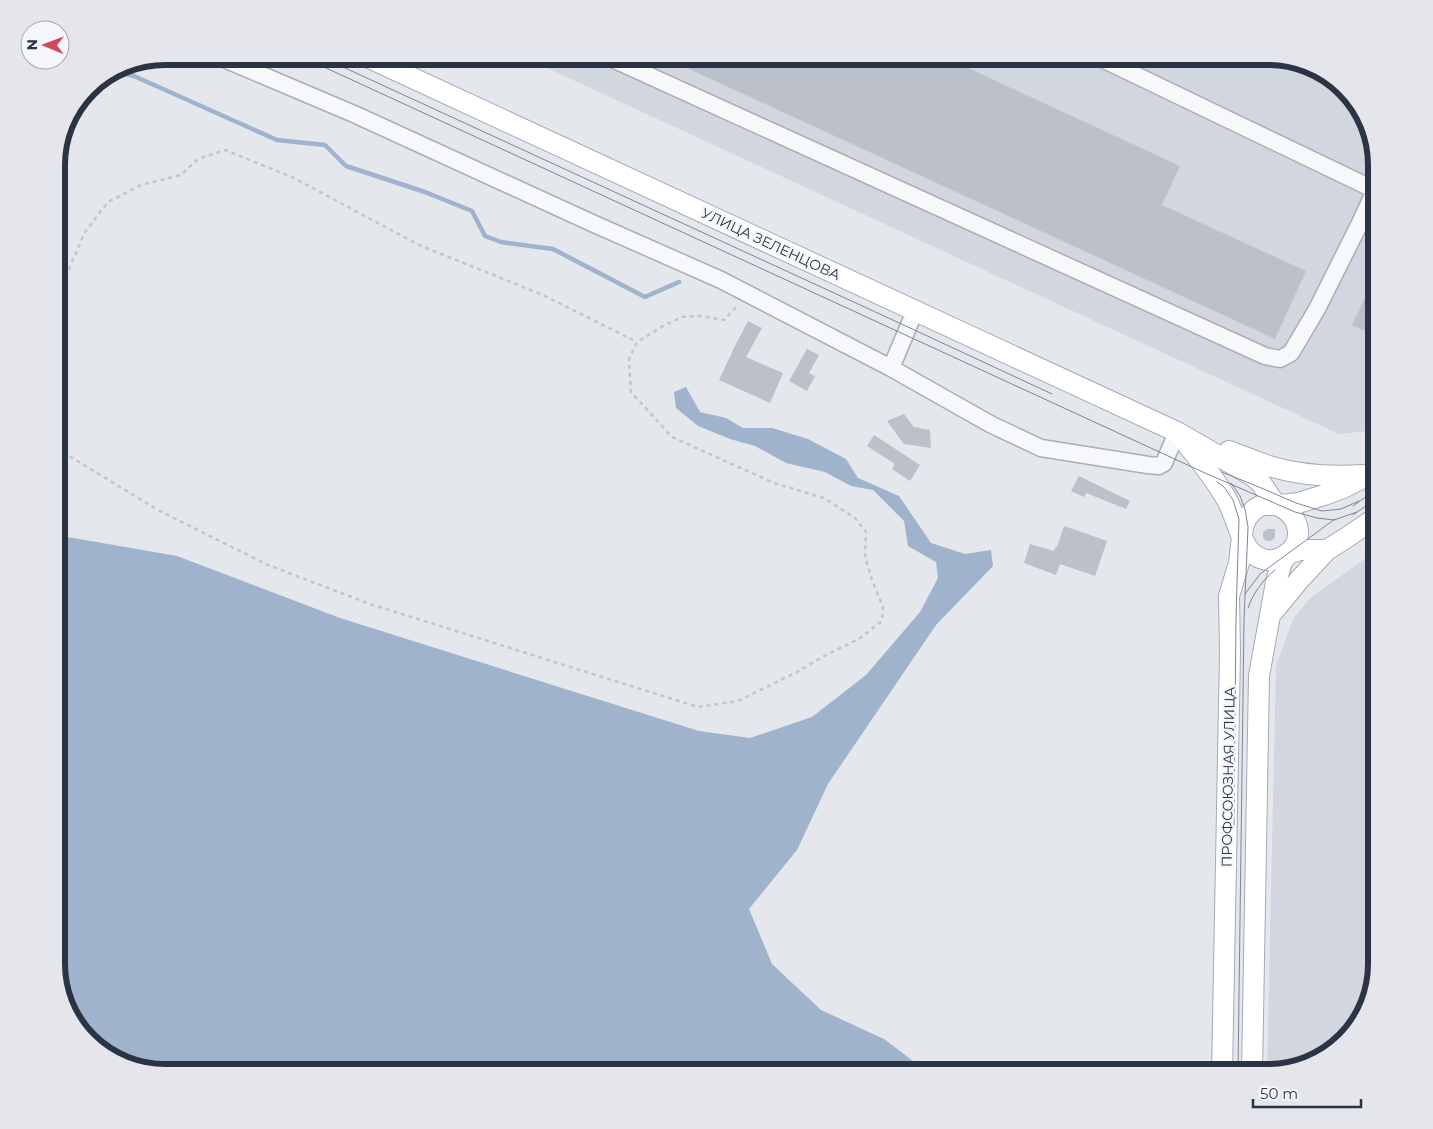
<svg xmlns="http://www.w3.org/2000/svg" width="1433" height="1129" viewBox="0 0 1433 1129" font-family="Montserrat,sans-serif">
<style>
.built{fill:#d2d6de}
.water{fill:#9fb4cc}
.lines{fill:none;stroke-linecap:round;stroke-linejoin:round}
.stream{stroke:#9fb4cc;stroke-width:4.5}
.building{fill:#bbc0ca}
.minor-casing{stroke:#a9aeb7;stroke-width:19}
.major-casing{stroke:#a3abb8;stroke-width:22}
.path{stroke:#c2c5cb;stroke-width:2.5;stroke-dasharray:4 4;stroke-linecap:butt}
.minor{stroke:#f7f8fa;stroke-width:16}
.major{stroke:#fff;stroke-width:20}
.tram{stroke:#7d8696;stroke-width:1}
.labels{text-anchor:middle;stroke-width:5;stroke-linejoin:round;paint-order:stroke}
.street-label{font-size:14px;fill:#2b3445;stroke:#f4f6f9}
.rim{fill:none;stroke:#2b3445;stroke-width:6}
</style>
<rect width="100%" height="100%" fill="#e4e7ec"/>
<path class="built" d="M521 56H1268L1303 62 1340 83 1366 117 1377 165V430L1339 434Z
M1377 550V964L1371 999 1350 1036 1316 1062 1267 1073 1276 666 1293 619 1309 599Z"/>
<path class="water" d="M686 387 700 412 726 418 743 428H772L808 439 846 459 858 478 899 496 931 543 965 554 991 550 993 566 936 625 828 784 797 850 749 909 772 964 821 1010 884 1039 929 1073H165L124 1065 93 1046 68 1012 56 971V535L177 556 340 618 699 731 750 738 812 717 866 675 920 612 938 578 936 562 908 546 904 521 873 490 851 486 825 472 786 463 755 446 730 439 698 426 676 408 674 392Z"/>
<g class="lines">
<path class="stream" d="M114 71 134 76 277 140 325 145 346 166 425 192 472 211 485 236 501 242 553 249 645 297 679 282"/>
</g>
<path class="building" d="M661 56H942L1180 166 1162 205 1306 271 1275 339Z
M1272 57 1303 62 1338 82 1334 89 1271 60Z
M1377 272V336L1352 325Z
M748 321 762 328 746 357 783 373 770 403 719 380 734 348Z
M807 349 819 355 809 373 815 376 807 391 789 381Z
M904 414 914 427 930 430 931 448 904 444 887 421Z
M874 435 920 465 910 481 892 469 895 464 867 446Z
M1079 476 1130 501 1126 509 1086 493 1084 497 1071 491Z
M1064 526 1107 541 1095 576 1060 564 1056 575 1024 563 1030 544 1054 551 1056 546 1057 547Z
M1267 529H1275V538L1271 541H1266L1263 538V532Z"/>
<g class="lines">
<defs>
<path id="minor" d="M217 56 354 114 592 223 721 280 891 368 992 425 1041 448 1148 465 1159 466 1164 463 1177 432
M606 56 1265 356 1280 359 1291 353 1317 309 1360 223 1377 186
M1096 56 1375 190
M891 368 915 311"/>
<path id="major" d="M365 56 1177 432 1253 476 1261 483 1276 505
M1185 442C1200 460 1215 479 1227 500 1235 514 1241 543 1251 552 1259 560 1272 563 1282 557 1307 545 1301 513 1276 505
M1229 451C1242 456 1256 461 1269 466 1299 475 1333 477 1363 475
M1272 613 1300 579 1327 550
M1222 1073 1230 652 1229 596 1239 563 1243 527 1247 517 1255 509 1260 506 1265 505H1281L1298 503 1324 495 1343 488 1377 471
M1252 1073 1259 676 1276 582 1282 562 1288 554 1299 550H1327L1346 538 1377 517"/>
</defs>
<use href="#minor" class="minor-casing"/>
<use href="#major" class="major-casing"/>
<path class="path" d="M275 56H277
M56 299 85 232 108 202 141 185 181 175 198 159 225 150 292 177 419 245 543 295 637 342
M56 448 158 510 268 565 370 604 698 707 738 701 797 672 826 655 859 639 882 621 883 607 872 580 865 556 866 532 855 518 824 498 774 483 672 437 631 392 629 359 637 342 663 326 682 317 700 316 724 320 738 305"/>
<use href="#minor" class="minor"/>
<use href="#major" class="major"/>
<path class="tram" d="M300 56 1205 473 1295 512 1317 518 1334 520 1357 512
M319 56 908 327 1052 394
M1222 472 1266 490 1296 503 1322 511 1341 509 1359 501
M1217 482 1224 487 1233 500 1239 519 1236 617 1234 827
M1231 483 1240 496 1245 509 1248 527 1244 620 1238 1073
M1353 506 1377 489
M1353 515 1377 498
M1245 594 1260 574 1335 519
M1248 608C1253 593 1263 580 1275 570"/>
</g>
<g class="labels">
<g class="street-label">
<text transform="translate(771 244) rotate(25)" y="5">УЛИЦА ЗЕЛЕНЦОВА</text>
<text transform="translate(1228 777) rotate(-89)" y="5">ПРОФСОЮЗНАЯ УЛИЦА</text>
</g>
</g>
<path d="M0 0H1433V1129H0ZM165 65H1268A100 100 0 0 1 1368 165V964A100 100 0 0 1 1268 1064H165A100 100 0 0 1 65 964V165A100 100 0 0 1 165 65Z" fill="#e4e6eb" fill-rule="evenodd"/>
<path class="rim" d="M165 65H1268A100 100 0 0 1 1368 165V964A100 100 0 0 1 1268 1064H165A100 100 0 0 1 65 964V165A100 100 0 0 1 165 65Z"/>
<g transform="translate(45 45) rotate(271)"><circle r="24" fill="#f4f6f9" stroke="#a4a8b1"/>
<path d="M0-4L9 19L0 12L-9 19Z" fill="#d1495b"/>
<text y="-8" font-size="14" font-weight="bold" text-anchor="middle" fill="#2b3445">N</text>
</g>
<path d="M1253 1099v8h108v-8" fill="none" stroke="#2b3445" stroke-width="2.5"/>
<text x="1260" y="1099" font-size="15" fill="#2b3445" stroke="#f4f6f9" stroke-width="4" paint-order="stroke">50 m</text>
</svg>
